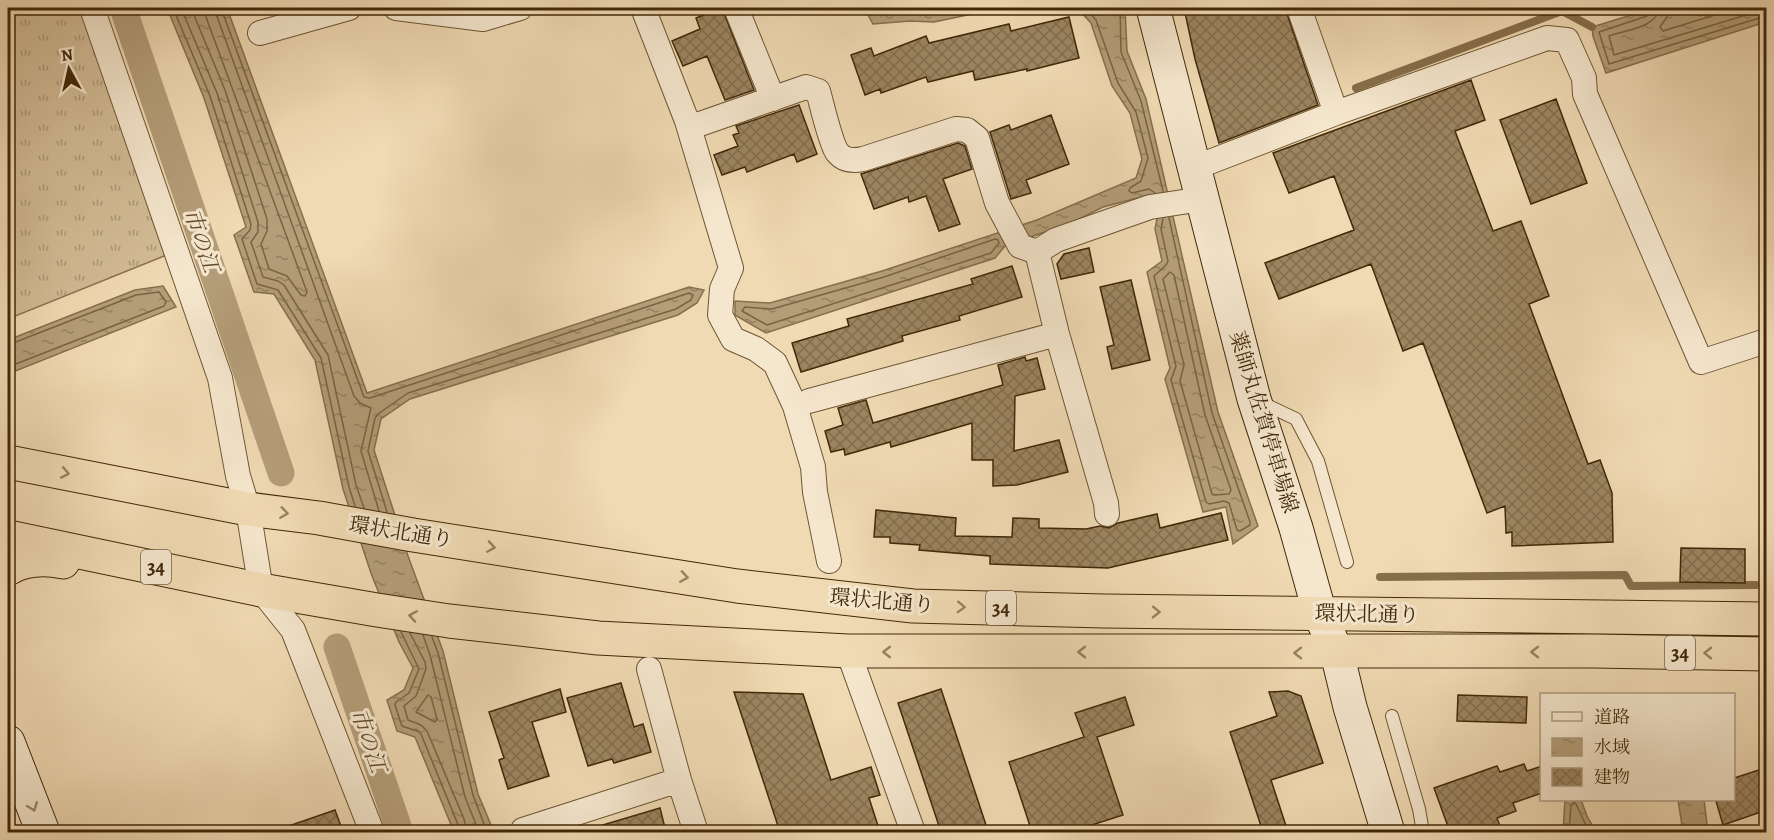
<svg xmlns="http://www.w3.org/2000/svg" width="1774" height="840" viewBox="0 0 1774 840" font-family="Alegreya,'Noto Serif JP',serif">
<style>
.grass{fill:url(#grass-tufts);stroke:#8a724f;stroke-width:1.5}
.water{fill:url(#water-ripples);stroke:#866f4c;stroke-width:1.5}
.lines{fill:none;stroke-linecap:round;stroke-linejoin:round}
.shore{stroke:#7a6440;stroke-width:1.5}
.stream{stroke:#866f4c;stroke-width:8}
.canal{stroke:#b49e79;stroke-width:27}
.building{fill:url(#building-cross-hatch);stroke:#412908;stroke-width:1.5}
.lane-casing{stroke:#6d5533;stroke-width:14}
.street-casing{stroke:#6d5533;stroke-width:26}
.secondary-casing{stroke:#412908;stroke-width:35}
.highway-casing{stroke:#412908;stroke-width:35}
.lane{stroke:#f5e7ce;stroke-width:12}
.street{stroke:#f5e7ce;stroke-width:24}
.secondary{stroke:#f5e7ce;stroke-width:33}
.highway{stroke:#f0dab3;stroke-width:33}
.oneway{stroke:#98825e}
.oneway2{stroke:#9b886b}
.labels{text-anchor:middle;stroke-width:6;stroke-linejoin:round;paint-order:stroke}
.shield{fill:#f5e7ce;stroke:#776243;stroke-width:1.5}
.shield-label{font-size:20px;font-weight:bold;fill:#412908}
.street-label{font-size:21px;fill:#412908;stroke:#f5e7ce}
.water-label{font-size:22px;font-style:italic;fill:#644c2a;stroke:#f5e7ce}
</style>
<defs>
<pattern id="grass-tufts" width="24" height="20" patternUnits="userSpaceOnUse" patternTransform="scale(1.5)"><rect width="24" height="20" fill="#d2bc96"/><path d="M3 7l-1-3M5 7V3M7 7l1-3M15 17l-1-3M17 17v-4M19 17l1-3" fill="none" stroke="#ac9978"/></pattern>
<pattern id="water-ripples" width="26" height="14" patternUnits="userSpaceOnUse" patternTransform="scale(1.5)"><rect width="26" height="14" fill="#b49e79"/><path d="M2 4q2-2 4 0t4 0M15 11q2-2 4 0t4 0" fill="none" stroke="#948161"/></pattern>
<pattern id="building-cross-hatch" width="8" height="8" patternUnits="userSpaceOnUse" patternTransform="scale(1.5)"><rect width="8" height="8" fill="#9c8561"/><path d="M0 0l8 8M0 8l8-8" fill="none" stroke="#816d4e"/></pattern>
</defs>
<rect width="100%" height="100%" fill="#f0dab3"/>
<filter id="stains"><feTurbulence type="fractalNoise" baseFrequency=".00333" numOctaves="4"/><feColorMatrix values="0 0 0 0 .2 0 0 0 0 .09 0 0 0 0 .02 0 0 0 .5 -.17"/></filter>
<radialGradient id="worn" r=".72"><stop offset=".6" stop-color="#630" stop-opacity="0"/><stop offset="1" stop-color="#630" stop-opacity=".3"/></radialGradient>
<path class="grass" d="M8 8H84L169 254 8 319Z"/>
<path class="water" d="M167 8H227L367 393 689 287 704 290 697 303 678 315 410 399 381 419 374 450 408 556 443 651 478 794 494 832H454L415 737 397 731 387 700 404 690 413 668 399 642 372 576 343 489 315 360 274 294 254 292 234 235 246 227 204 98Z
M864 8H907L923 14 938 8H1001L934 22 910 21 873 24Z
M1077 8H1125L1127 51 1146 99 1218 412 1258 526 1233 544 1226 507 1203 512 1165 379 1170 368 1147 272 1162 261 1155 229 1157 219 1149 195 1103 207 1073 222 1005 246 995 258 766 333 735 315V301L770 303 882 271 1037 220 1136 178 1142 159 1130 113 1112 86 1091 23Z
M1654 8H1766V22L1606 73 1593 36 1592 27Z
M163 286 176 307 8 374V340L135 290Z
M1565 800H1581L1587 816 1596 832H1563Z
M1678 800H1704L1708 832H1683Z"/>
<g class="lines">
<path class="shore" d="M173 8 210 96 251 224 250 230 242 239 257 284 278 290 321 358 349 487 355 506
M181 8 217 93 258 222V232L251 242 263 277 278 281 284 285 328 355 356 485 364 508
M191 8 225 90 267 219V231L261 244 269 269 287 276 301 295 305 296 307 292 206 17 205 8
M214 8 354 396 360 403 371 408 361 451 379 511
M221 8 364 397 370 398 689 293 693 295 691 300 676 309 408 393 378 414 375 418 368 451 387 512
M1085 8 1096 20 1118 83 1136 112 1148 158 1141 181 1130 188 1129 191 1132 193 1149 189 1155 193
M1120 8 1121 52 1141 101 1163 191
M1651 8V12L1647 16 1599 32 1609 64 1766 16
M1659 8C1657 28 1625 30 1609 36L1614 55 1766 9
M1668 8 1667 17 1660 27 1663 31 1737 8
M1163 219 1161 229 1168 261 1166 265 1154 276 1176 366 1171 380 1206 502 1209 504 1224 501 1229 503 1237 530 1240 531 1250 525V522L1212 413 1169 218
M995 239 998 240 999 243 991 253 767 325 742 311 745 307 772 309 884 277Z
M1170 272 1174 275 1205 415 1231 490 1229 494 1214 495 1212 494 1180 381 1184 365 1163 279Z
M8 345 136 295 159 292 166 302 164 306 8 367
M401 632 419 669 409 693 396 702 395 705 402 726 417 731 421 734 457 822 459 832
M410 633 425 662 426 669 416 696 404 706 408 720 421 725 427 731 464 819 467 832
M423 635 430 655 465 797 479 832
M432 637 438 653 473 795 487 832
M428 695 431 697 437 719 435 722 416 712Z
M1569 832 1571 805 1574 802 1576 804 1589 832"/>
<path class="stream" d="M1356 88 1562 11 1592 27
M1380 577 1625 575 1631 586 1756 585"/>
<path class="canal" d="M123 8 281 473
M337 647 400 832"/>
</g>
<path class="building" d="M722 8 754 90 725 100 707 56 683 66 672 41 700 29 696 18Z
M1184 8H1285L1318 105 1219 143 1195 59Z
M1069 17 1079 58 1027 71V69L975 80 973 71 928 82 926 77 881 93 880 89 865 95 851 55 871 48 874 56 926 36 929 43 1009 24 1011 31Z
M1471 80 1485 120 1455 131 1493 231 1521 221 1549 296 1529 304 1588 464 1600 460 1612 493 1613 542 1512 546V532L1506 533 1505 506 1487 513 1423 343 1403 351 1371 264 1279 299 1265 263 1354 230 1334 176 1289 193 1273 153Z
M1556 99 1587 183 1531 204 1500 120Z
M799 105 817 154 797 162 794 154 747 172 745 167 722 175 714 155 738 146 733 135 739 133 736 126Z
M1051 115 1069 164 1026 180 1031 193 1011 199 990 132 1009 125 1011 130Z
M958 143 965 146 972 169 943 179 960 224 939 231 926 196 909 202 908 197 874 209 861 174Z
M1089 248 1094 272 1061 279 1057 264 1064 254Z
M1012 266 1022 297 959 316 960 320 902 336 903 341 801 372 792 343 849 326 847 319 973 284 971 279Z
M1131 280 1150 360 1112 369 1107 347 1114 345 1100 287Z
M1025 357 1026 361 1037 358 1045 389 1015 396 1014 451 1059 440 1068 472 1017 485 993 486V460H972V423L891 447 890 442 845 455 844 449 831 452 825 431 843 425 838 408 866 400 873 423 1003 385 998 365Z
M876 510 956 518 955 536 1012 537 1013 518 1039 519V528L1086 529 1100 526 1109 528 1118 523 1157 514 1160 528 1221 513 1228 540 1108 568 990 564V556L919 550 920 545 890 543V537H874Z
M1681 548 1745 549V583L1680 582Z
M621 683 634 727 643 724 651 752 614 763 612 759 588 766 567 698Z
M560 689 566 712 532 722 549 776 508 789 499 760 504 758 489 712Z
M941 689 987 828 974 832H941L898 703Z
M1288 691 1301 696 1323 763 1271 780 1288 832H1263L1230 732 1277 716 1269 692Z
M734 692 803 694 831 780 871 767 880 795 869 798 880 832H780Z
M1458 695 1527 697 1526 723 1457 721Z
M1125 697 1134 725 1097 737 1123 815 1070 832H1032L1009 762 1084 737 1075 713Z
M1524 764 1527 771 1542 766V793L1513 803 1516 811 1497 818 1502 832H1450L1434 788 1497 766 1500 772Z
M1762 769 1767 784V804L1760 806 1761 812 1723 825 1716 801 1734 800V778Z
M660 808 666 832H597L596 827Z
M335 810 343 832H280V829Z"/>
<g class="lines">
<defs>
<path id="lane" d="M1260 402 1296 419 1318 461 1347 562
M1392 716 1419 809 1423 832"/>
<path id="street" d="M92 8 220 378 238 476 248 509 261 590 293 630 372 832
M396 8 483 19 520 8
M643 8 687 121 731 268 722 289 720 315 733 339 756 349 775 363 795 406 813 467 815 492 829 561
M736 8 773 99
M1299 8 1336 113
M260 33 349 8
M687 121 697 125 806 87 818 91C822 105 830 141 837 152 844 161 853 161 863 159L956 129 967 130 977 138 997 203 1020 246 1037 252
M1194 168 1336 113 1547 38 1567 40 1584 78 1585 94 1701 362 1766 341
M1057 334 1106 503 1107 514
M809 401 1057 334 1037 252 1056 240 1150 207 1202 199
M848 651 913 832
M649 669 679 780 696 832
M523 830 679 780"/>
<path id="secondary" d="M1153 8 1254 399 1296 528 1320 614 1337 653 1350 707 1388 832
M8 742 43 832"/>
<path id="highway" d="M8 462 248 509 319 518 413 535 737 586 913 606 1104 611 1766 619
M8 537 261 590 377 610 449 621 598 638 848 651H1593L1766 654
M8 569C23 559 45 558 63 562"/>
</defs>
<use href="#lane" class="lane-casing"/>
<use href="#street" class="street-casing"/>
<use href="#secondary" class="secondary-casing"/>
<use href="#highway" class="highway-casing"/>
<use href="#lane" class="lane"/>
<use href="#street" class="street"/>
<use href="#secondary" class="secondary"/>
<use href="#highway" class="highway"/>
</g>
<defs><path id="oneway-chevron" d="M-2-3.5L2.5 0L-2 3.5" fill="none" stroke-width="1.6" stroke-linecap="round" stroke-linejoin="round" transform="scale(1.5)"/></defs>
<g class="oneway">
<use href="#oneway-chevron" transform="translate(65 473) rotate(11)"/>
<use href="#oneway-chevron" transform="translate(284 513) rotate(8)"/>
<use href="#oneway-chevron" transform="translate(491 547) rotate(9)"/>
<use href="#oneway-chevron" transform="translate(684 577) rotate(9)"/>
<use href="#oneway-chevron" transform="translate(961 607) rotate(2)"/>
<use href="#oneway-chevron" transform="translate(1156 612) rotate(1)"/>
<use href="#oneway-chevron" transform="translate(413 616) rotate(-171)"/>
<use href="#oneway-chevron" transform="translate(887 652) rotate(-180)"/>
<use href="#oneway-chevron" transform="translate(1082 652) rotate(-180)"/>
<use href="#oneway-chevron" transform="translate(1535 652) rotate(180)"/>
<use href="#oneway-chevron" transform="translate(1298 653) rotate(-180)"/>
<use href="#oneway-chevron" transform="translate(1708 653) rotate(-179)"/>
</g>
<use class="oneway2" href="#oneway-chevron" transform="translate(33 807) rotate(69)"/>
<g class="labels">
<g class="shield">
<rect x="141" y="550" width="30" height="34" rx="4.5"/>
<rect x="986" y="591" width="30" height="34" rx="4.5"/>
<rect x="1665" y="636" width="30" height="34" rx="4.5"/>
</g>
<g class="shield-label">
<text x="156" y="574">34</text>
<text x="1001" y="615">34</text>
<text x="1680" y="660">34</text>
</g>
<g class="street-label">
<text transform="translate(1264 422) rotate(73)" y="7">薬師丸佐賀停車場線</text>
<text transform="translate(401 532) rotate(9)" y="7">環状北通り</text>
<text transform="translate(882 601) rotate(5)" y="7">環状北通り</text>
<text transform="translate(1367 614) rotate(1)" y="7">環状北通り</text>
</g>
<g class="water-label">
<text transform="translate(202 240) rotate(71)" y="8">市の江</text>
<text transform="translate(369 740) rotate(71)" y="8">市の江</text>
</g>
</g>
<rect width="1774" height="840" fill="none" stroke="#f0dab3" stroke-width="30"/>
<rect x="9" y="9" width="1756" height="822" fill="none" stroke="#412908" stroke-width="3"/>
<rect x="15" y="15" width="1744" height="810" fill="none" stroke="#412908" stroke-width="1.5"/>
<rect x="1540" y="693" width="195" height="108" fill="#f5e7ce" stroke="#ad9b7f" stroke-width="1.5"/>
<rect x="1552" y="712" width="30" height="9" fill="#f5e7ce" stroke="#ad9b7f" stroke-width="1.5"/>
<text x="1594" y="723" font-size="18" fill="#412908">道路</text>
<rect x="1552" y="738" width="30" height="18" fill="url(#water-ripples)" stroke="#ad9b7f" stroke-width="1.5"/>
<text x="1594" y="753" font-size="18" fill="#412908">水域</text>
<rect x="1552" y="768" width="30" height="18" fill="url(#building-cross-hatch)" stroke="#ad9b7f" stroke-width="1.5"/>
<text x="1594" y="783" font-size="18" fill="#412908">建物</text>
<g transform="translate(69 69) rotate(352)" stroke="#f5e7ce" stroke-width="4.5" paint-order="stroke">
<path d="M0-4.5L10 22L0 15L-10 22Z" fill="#412908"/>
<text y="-9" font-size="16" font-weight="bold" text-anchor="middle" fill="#412908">N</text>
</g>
<rect width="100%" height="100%" filter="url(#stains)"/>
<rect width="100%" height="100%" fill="url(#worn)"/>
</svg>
